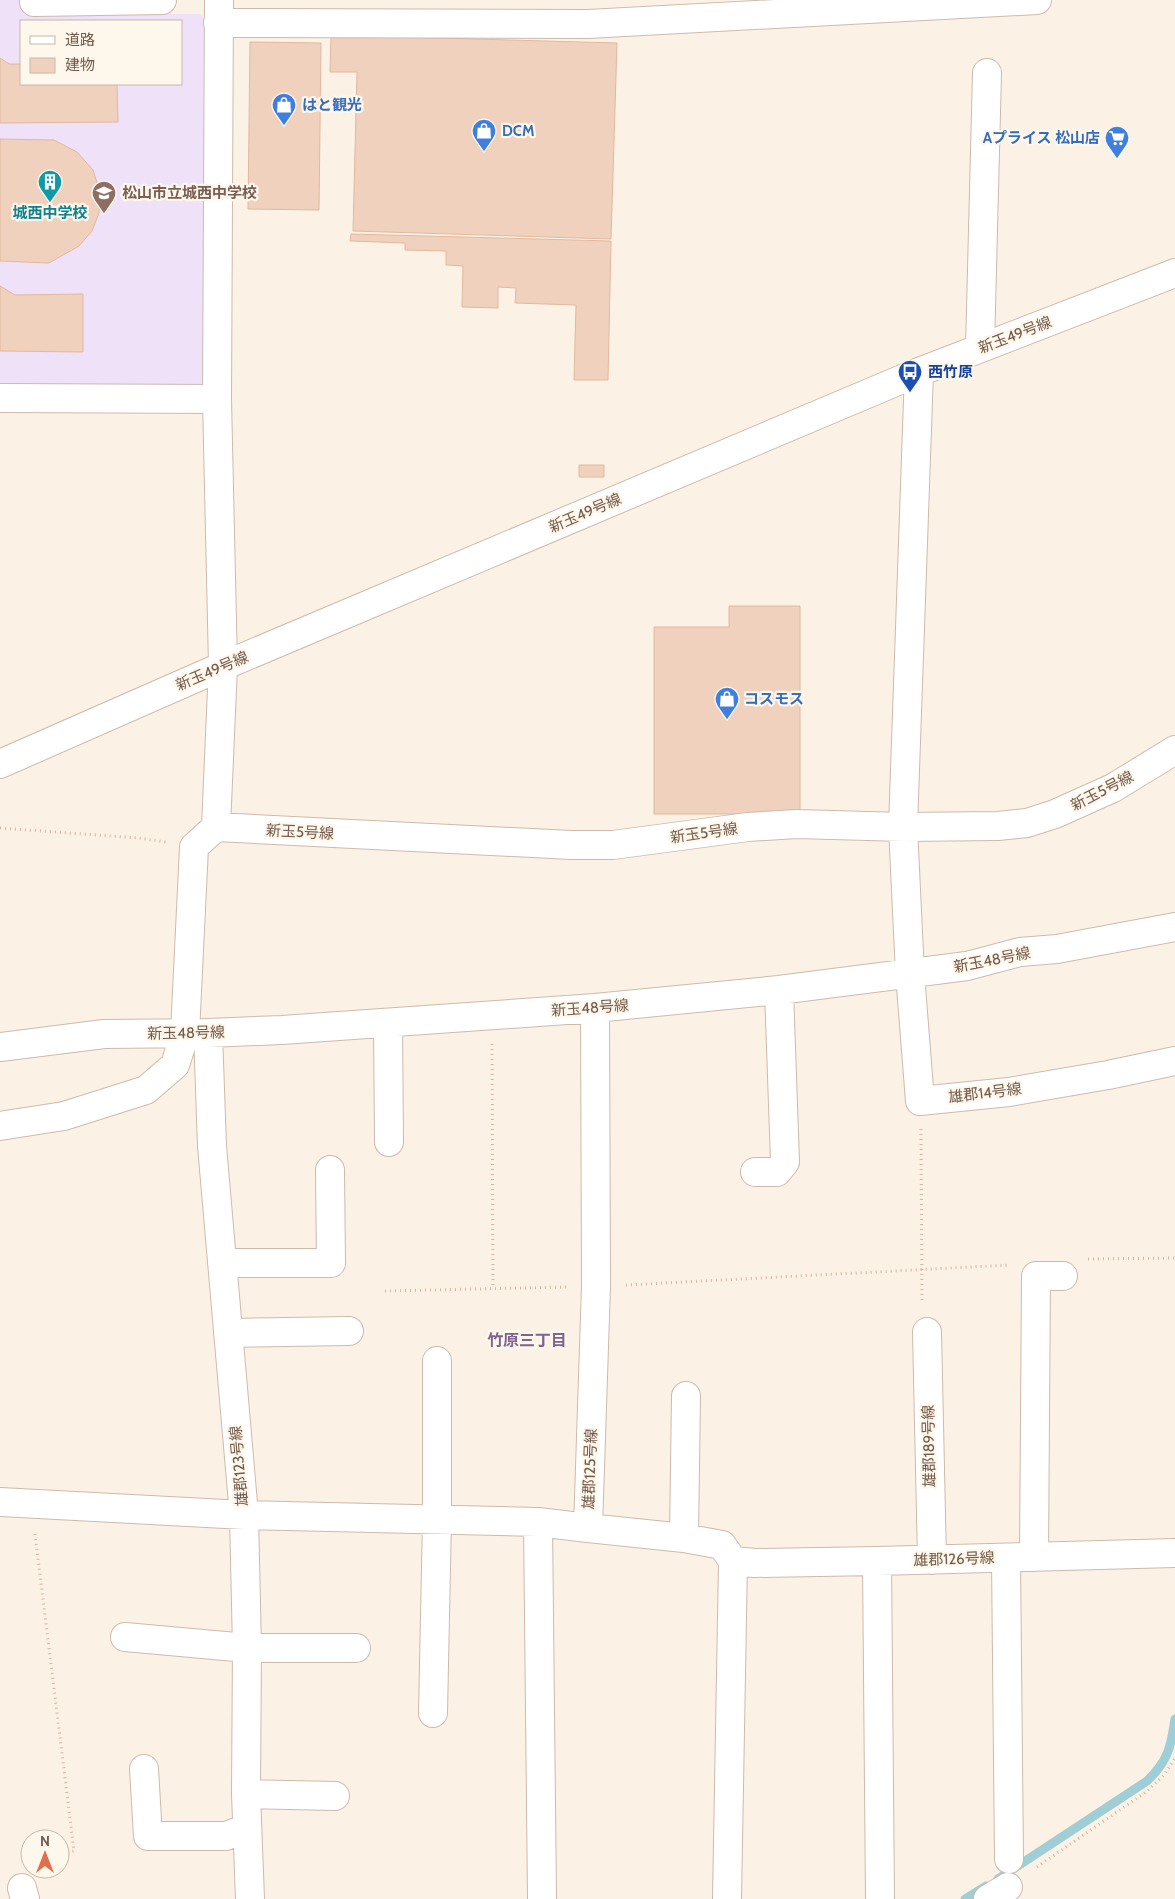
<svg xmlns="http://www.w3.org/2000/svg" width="1175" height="1899" viewBox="0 0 1175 1899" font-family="Cabin,'Noto Sans JP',sans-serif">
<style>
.education{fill:#efe1f8;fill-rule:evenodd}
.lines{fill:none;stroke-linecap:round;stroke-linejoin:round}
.stream{stroke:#a0ced6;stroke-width:9}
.building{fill:#f0d1bd;stroke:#e2b89e}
.minor-casing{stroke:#cdbaac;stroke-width:30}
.tertiary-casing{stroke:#cdbaac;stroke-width:30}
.path{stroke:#d5b4a0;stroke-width:3;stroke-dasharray:1 4;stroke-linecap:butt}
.minor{stroke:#fff;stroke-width:28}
.tertiary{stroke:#fff;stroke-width:28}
.labels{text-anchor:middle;stroke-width:4.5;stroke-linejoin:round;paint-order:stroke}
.shop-label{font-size:15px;font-weight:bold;fill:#366cbe;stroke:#fef7eb;text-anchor:start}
.education-label{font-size:15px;font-weight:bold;fill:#785e54;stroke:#fef7eb;text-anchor:start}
.culture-label{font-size:15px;font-weight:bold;fill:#0d838f;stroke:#fef7eb}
.street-label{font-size:15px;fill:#73594b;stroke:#fef7eb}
.transit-label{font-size:15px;font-weight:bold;fill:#164399;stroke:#fef7eb;text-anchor:start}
.neighbourhood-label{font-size:16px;font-weight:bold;fill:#806390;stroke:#fef7eb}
</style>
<rect width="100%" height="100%" fill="#fbf2e5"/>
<path class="education" d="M0 0H26L23 14H200L211 28 208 375 192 393 0 390ZM21 21H181V84H21Z"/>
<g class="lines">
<path class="stream" d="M998 1879 1147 1781C1168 1761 1171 1747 1175 1719
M965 1899 986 1886"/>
</g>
<path class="building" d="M331 35 617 43 611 239 353 231 357 72H330Z
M250 42 321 43 319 210 248 209Z
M0 58 9 64H21V84H117L118 122 0 123Z
M0 139 54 140 77 152 93 170 100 192 99 213 92 231 79 246 49 263 0 261Z
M351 234 611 241 608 380H574L576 305 515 303 516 288 498 287V308L462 307 463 266 446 265V251L405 250V243L350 241Z
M0 286 15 295 83 294V352L0 351Z
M579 465H604V477H579Z
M729 606H800V814H654V627H729Z"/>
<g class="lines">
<defs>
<path id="minor" d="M34 2 162 0
M218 23 588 24 1037 0
M980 348 987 73
M919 372 903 827 910 974 920 1101 1009 1092 1108 1075 1175 1061
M0 398 217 399
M216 827 571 845H613L748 827 797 824 903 827 998 826 1027 823 1055 814 1113 788 1175 750
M595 1008 596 1286 588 1528 684 1538 722 1545 733 1561 727 1899
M388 1023 389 1142
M208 1033 212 1146 244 1515 247 1648 246 1794 250 1899
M0 1047 104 1034 208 1033 282 1030 595 1008 779 990 967 966 1020 952 1057 949 1175 927
M0 1126 64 1116 146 1090 175 1065 185 1033 194 847 216 827 223 666 217 399 219 0
M755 1172H777L785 1162 779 990
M222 1263H331L330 1170
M927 1332 932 1560
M228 1333 349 1331
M0 1502 244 1515 538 1522 588 1528
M538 1522 542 1899
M684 1538 686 1396
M1034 1557 1036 1276H1063
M1006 1558 1009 1859
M733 1561 755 1563 877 1561 1175 1553
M877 1561 880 1899
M125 1637 247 1648H356
M433 1713 437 1519V1361
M144 1769 148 1836H226L247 1828
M246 1794 335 1796
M22 1888 25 1899
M988 1899 1008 1887"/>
<path id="tertiary" d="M0 764 223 666 919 372 1175 273"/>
</defs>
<use href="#minor" class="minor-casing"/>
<use href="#tertiary" class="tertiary-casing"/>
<path class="path" d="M0 828 138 838 166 842
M492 1044 493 1289
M921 1129 922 1303
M1088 1259 1175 1258
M626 1285 1009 1265
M385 1291 567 1287
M35 1534 74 1851 60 1854
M1037 1867 1146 1792 1164 1775 1175 1758"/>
<use href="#minor" class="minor"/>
<use href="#tertiary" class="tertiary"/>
</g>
<defs>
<symbol id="shop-pin" viewBox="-11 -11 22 30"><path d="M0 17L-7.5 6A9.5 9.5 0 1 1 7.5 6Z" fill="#3f7fe0" stroke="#fef7eb"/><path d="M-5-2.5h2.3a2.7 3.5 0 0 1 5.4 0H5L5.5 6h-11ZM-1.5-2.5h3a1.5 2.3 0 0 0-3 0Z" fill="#fff"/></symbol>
<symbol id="supermarket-pin" viewBox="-11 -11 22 30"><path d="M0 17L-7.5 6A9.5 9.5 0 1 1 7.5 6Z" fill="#3f7fe0" stroke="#fef7eb"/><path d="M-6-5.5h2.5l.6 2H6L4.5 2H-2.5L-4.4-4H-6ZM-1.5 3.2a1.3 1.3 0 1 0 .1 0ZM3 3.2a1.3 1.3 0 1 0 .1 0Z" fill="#fff"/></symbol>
<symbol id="building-pin" viewBox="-11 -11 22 30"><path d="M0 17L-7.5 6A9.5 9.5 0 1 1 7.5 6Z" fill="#0f9aa8" stroke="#fef7eb"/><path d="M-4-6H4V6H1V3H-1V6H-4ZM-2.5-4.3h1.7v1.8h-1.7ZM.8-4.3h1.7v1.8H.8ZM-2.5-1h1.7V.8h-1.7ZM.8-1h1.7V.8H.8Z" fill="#fff"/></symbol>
<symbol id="school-pin" viewBox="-11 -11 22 30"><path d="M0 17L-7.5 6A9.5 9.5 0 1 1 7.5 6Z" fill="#8d6e63" stroke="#fef7eb"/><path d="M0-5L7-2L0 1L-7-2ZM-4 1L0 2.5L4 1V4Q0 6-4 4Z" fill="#fff"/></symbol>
<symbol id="bus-pin" viewBox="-11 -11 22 30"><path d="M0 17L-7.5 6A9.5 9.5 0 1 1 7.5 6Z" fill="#1a4fb4" stroke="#fef7eb"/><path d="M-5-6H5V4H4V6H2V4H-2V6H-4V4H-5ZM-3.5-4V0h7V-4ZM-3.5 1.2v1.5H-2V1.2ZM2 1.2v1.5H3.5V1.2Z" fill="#fff"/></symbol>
</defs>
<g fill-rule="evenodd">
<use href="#shop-pin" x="270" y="91" width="28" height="38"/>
<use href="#shop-pin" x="470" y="117" width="28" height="38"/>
<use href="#supermarket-pin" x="1103" y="124" width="28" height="38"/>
<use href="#building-pin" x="36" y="168" width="28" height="38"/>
<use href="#school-pin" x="90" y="179" width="28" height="38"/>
<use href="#bus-pin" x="896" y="358" width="28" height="38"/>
<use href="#shop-pin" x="713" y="685" width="28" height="38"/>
</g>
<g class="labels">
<g class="shop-label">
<text x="302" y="110">はと観光</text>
<text x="502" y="136">DCM</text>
<text x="1100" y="143" text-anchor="end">Aプライス 松山店</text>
<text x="744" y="704">コスモス</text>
</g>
<g class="education-label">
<text x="122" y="198">松山市立城西中学校</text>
</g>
<g class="culture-label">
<text x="50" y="218">城西中学校</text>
</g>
<g class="street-label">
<text transform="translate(1015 335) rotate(-21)" y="5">新玉49号線</text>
<text transform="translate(585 513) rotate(-23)" y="5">新玉49号線</text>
<text transform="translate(212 671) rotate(-23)" y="5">新玉49号線</text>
<text transform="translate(1102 791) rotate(-27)" y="5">新玉5号線</text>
<text transform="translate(300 832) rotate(3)" y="5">新玉5号線</text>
<text transform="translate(704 833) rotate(-8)" y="5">新玉5号線</text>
<text transform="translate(992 960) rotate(-11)" y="5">新玉48号線</text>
<text transform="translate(590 1008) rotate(-4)" y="5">新玉48号線</text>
<text transform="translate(186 1033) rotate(-1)" y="5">新玉48号線</text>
<text transform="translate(985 1093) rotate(-7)" y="5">雄郡14号線</text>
<text transform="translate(929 1446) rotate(-91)" y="5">雄郡189号線</text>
<text transform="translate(239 1466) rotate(-95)" y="5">雄郡123号線</text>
<text transform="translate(590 1469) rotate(-88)" y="5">雄郡125号線</text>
<text transform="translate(954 1559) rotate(-2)" y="5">雄郡126号線</text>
</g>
<g class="transit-label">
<text x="928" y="377">西竹原</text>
</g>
<g class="neighbourhood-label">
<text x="527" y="1346">竹原三丁目</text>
</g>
</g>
<rect x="20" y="20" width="162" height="65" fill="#fef7eb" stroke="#c6b8ab"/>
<rect x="30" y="36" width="25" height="8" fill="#ffffff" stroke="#c6b8ab"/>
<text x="65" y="45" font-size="15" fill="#73594b">道路</text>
<rect x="30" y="58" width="25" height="15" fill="#f0d1bd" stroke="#c6b8ab"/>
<text x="65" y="70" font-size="15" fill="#73594b">建物</text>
<g transform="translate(45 1854)"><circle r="24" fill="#fef7eb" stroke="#c6b8ab"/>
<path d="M0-4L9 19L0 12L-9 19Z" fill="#e16e4e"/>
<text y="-8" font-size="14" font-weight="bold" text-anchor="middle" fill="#73594b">N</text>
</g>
</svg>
